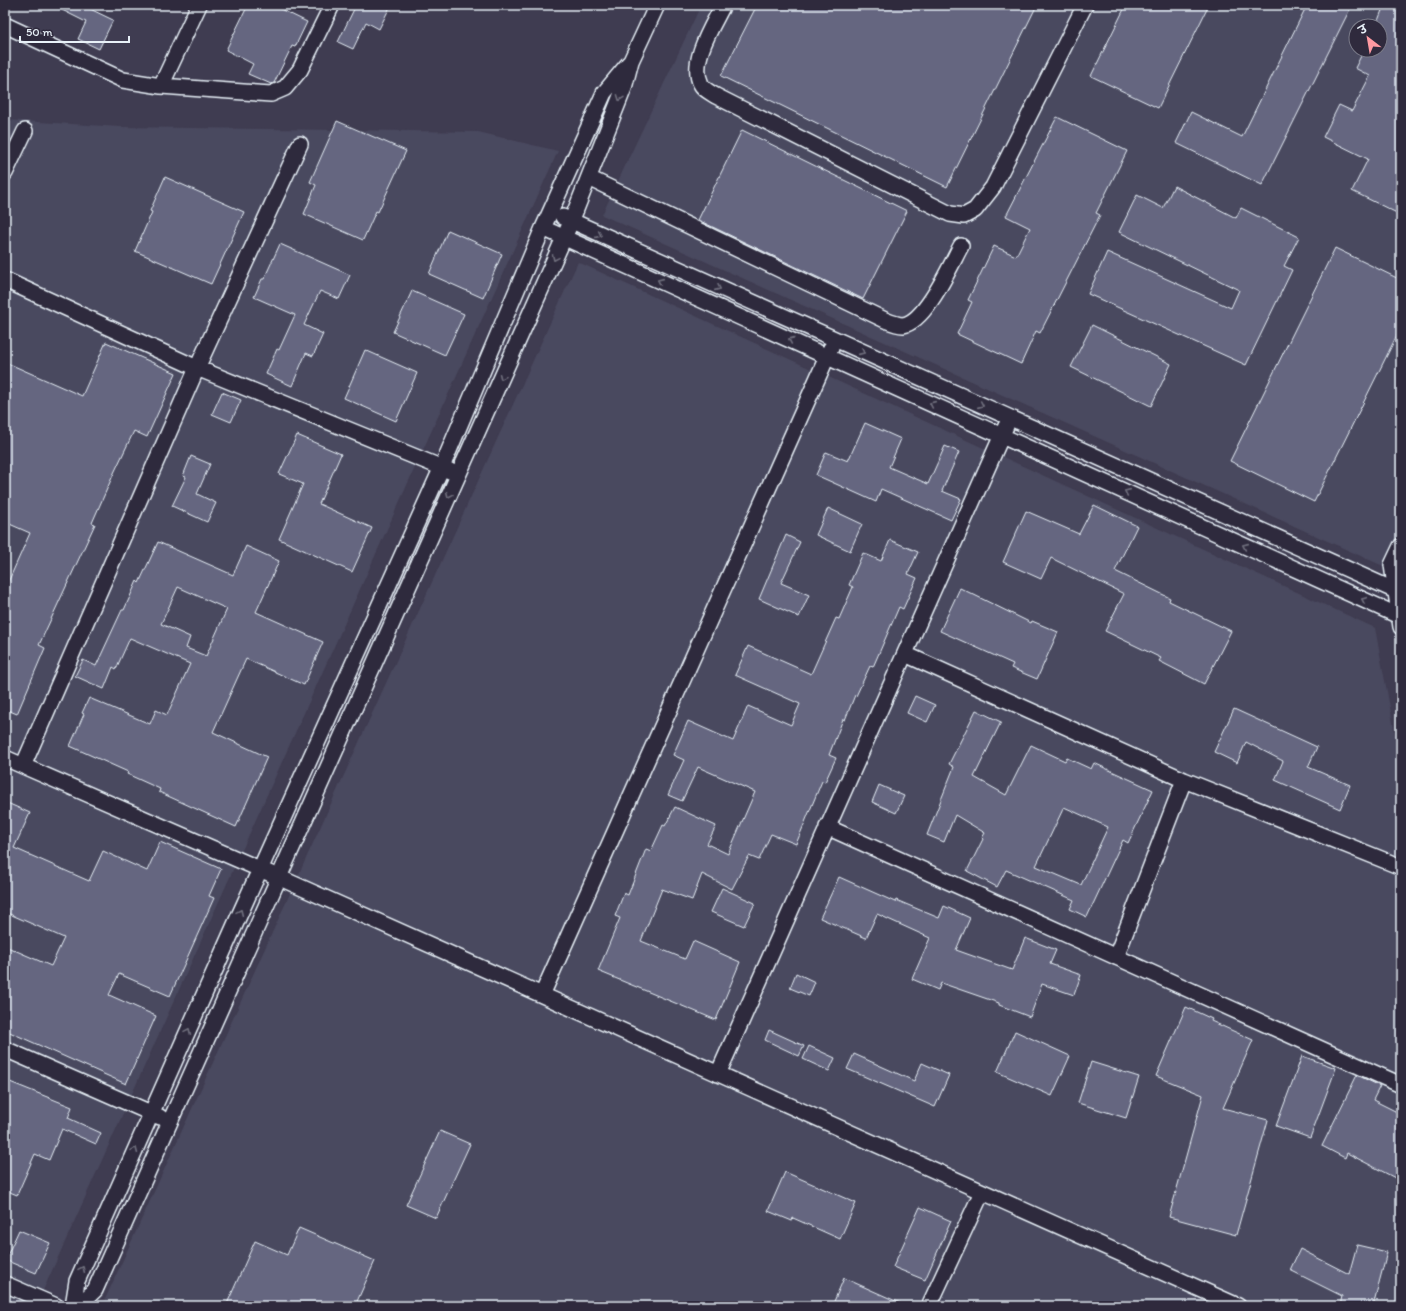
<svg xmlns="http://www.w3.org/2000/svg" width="1406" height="1311" viewBox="0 0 1406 1311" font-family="Itim,'Playpen Sans Deva',sans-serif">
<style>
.built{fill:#4a495f;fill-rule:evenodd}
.building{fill:#656680;stroke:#e8f1f8;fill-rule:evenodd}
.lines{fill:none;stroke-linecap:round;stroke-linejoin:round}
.minor-casing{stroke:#e8f1f8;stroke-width:18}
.minor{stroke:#2f2a3d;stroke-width:15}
.oneway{stroke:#70707e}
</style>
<rect width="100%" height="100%" fill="#3f3c51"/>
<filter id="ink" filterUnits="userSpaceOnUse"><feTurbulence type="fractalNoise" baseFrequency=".025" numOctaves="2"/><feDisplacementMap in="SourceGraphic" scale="8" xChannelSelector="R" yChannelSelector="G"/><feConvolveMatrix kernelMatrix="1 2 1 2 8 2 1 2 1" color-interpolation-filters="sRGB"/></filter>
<g filter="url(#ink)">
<path class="built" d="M701 5H1401V574L602 215ZM1356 26H1380V50H1356Z
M5 120 121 127 478 132 558 151 36 1306H5Z
M578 262 1375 628 1401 766V1306H102Z"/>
<path class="building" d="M52 5H82L113 20 99 49 78 39 86 22Z
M248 5H272L307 22 295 47 292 46 274 83 271 84 248 74 253 64 226 50Z
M356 5H391L379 29 366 22 353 49 338 42Z
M757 5H1037L947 187 721 76Z
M1126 5H1209L1158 108 1091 76Z
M1307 5H1352L1262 185 1176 143 1191 112 1242 137Z
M1384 5H1401V215L1352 191 1368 159 1323 137 1339 105 1352 111 1370 76 1355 68 1364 50H1380V26H1376Z
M1057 117 1127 151 1096 213 1100 215 1040 333 1036 331 1021 364 957 334 972 302 968 300 994 246 1016 256 1030 228 1006 216Z
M337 121 406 151 378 212 376 211 363 240 304 214 316 185 310 182Z
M742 130 907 211 863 299 698 220Z
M165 177 244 212 211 284 135 251 152 212 150 211Z
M1174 186 1236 218 1241 208 1299 237 1284 266 1292 270 1246 365 1088 294 1107 252 1231 308 1239 290 1119 232 1137 195 1163 208Z
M448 230 502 254 483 298 429 274Z
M280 244 350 275 339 299 320 291 304 325 323 334 313 356 306 353 292 386 266 374 277 349 279 350 295 315 254 297 262 279H264Z
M1335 248 1401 280V327L1314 502 1230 461Z
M412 291 464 314 445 355 393 332Z
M1092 325 1171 364 1151 406 1071 367Z
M106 342 176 373 147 437 134 431 114 473 92 523 95 524 39 645 45 648 17 714 5 709V589L30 533 5 522V362L82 396Z
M365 350 417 373 396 421 344 398Z
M222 392 241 400 231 422 212 414Z
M865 423 901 439 889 467 928 484 945 446 959 452 942 491 961 499 951 520 881 489 876 502 816 475 826 452 848 461Z
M297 435 341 454 319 504 372 528 352 572 279 539 303 484 279 474Z
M191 456 210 464 197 494 216 503 207 522 172 506 186 477 183 476Z
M1094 505 1137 526 1115 571 1170 598 1169 601 1231 631 1204 684 1159 661 1161 658 1105 631 1124 594 1051 558 1041 579 1003 562 1026 511 1079 534Z
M828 508 862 524 850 551 816 535Z
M786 535 800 542 781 583 809 595 799 617 759 599Z
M890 540 918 552 908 574 917 578 903 609 899 607 873 667 870 666 856 696 855 695 845 720 843 719 829 755 836 758 825 782 822 781 796 844 771 834 759 860 749 856 732 889 702 874 692 900 662 889 641 941 685 959 693 941 740 962 716 1020 598 971 620 918 615 916 624 893 628 895 646 849 651 851 663 825 665 826 675 807 716 826 707 844 728 854 755 792 698 767 682 801 668 795 684 760 673 755 688 721 733 741 748 706 791 725 800 704 735 675 748 646 811 674 836 618 839 619 853 587 849 585 863 553 881 561Z
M158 542 233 575 246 546 279 561 256 612 323 642 304 685 246 659 213 732 267 757 236 827 159 792 160 789 127 774 128 772 70 746 84 714 82 713 89 698 150 724 156 710 167 715 190 664 130 638 116 669 113 667 104 689 75 676 83 660 96 666 122 610H124L137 581 139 583ZM178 587 227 609 206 656 186 648 190 637 161 624Z
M960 588 1031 623 1032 621 1058 632 1037 679 1011 668 1013 664 940 631Z
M915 696 935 705 927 722 907 713Z
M1234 709 1317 747 1308 767 1350 785 1340 809 1275 780 1283 761 1246 742 1237 763 1214 752Z
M976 710 1001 722 974 777 1006 795 1031 745 1065 761 1067 758 1091 769 1094 763 1153 790 1128 843 1123 840 1087 917 1070 909 1074 900 1006 870 997 887 967 871 983 839 982 838 985 833 955 815 944 842 927 835 954 767 949 764ZM1064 807 1108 827 1081 885 1036 866Z
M879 785 904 796 896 813 872 802Z
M5 802 30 813 14 848 89 881 103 851 147 871 160 842 221 869 209 896 214 898 170 996 119 974 109 995 156 1016 126 1084 5 1030V946L51 966 64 938 5 912Z
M839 877 895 902 896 900 939 918 944 906 970 918 956 950 1012 970 1025 938 1056 950 1050 964 1081 975 1074 995 1042 984 1030 1017 999 1005V1003L941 983 938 990 912 979 930 938 877 914 866 938 820 918Z
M722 888 755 903 744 926 711 912Z
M796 973 815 982 809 996 790 988Z
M1186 1007 1212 1019 1211 1021 1253 1040 1223 1108 1268 1120 1236 1235 1169 1217 1203 1095 1156 1076Z
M769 1030 804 1046 799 1056 765 1040Z
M1015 1031 1070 1056 1052 1096 997 1072Z
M809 1046 835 1058 829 1071 803 1059Z
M854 1054 914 1081 922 1063 949 1075 935 1107 847 1069Z
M1302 1056 1336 1068 1310 1138 1276 1126Z
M1091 1062 1139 1077 1126 1118 1078 1103Z
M1357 1075 1380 1086 1373 1100 1401 1114V1181L1347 1153 1345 1158 1322 1146Z
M5 1080 72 1107 68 1118 101 1133 96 1144 62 1129 49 1160 35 1154 17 1195 5 1190Z
M440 1131 470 1144 436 1218 406 1205Z
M785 1172 856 1203 840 1239 793 1218 792 1221 768 1211Z
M920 1207 951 1221 925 1280 893 1267Z
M299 1228 375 1261 355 1306H226L255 1241 287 1255Z
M19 1230 50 1243 36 1273 5 1260Z
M1357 1245 1387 1252 1373 1306H1340L1342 1296 1290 1270 1300 1249 1349 1274Z
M844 1278 907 1306H832Z"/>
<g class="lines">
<defs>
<path id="minor" d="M723 5C713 25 689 62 701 84 703 89 711 93 716 96L950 214 964 216 975 210 993 187 1085 5
M5 25 123 80 161 86 271 94 285 88 300 70 332 5
M161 86 199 5
M5 173 25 131
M589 178 885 320C890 322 898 325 903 325 926 322 951 264 961 246
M563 217 1396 591
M543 228 1399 616
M5 280 197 368 450 471
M1401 546 1392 565 1401 627
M905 654 1184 780 1401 867
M5 758 278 877 1238 1306
M23 766 197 368 300 144
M827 827 1401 1085
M1116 957 1184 780
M542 995 831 348
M5 1049 160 1117
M718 1074 1006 426
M5 1284 56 1306
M73 1306 77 1281 238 918 442 467 543 228 604 93 629 63
M78 1306 95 1290 571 222 624 88 631 61 657 5
M929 1306 982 1192"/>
</defs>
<use href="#minor" class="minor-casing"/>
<use href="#minor" class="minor"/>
</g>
<defs><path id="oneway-chevron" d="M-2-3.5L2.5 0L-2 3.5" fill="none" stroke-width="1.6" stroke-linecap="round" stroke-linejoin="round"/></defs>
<g class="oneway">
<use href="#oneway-chevron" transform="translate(620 98) rotate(111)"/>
<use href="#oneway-chevron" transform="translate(599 235) rotate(24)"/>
<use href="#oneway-chevron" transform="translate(555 258) rotate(114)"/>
<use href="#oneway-chevron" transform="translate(660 281) rotate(-156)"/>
<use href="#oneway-chevron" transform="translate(718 288) rotate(24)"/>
<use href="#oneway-chevron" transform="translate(791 340) rotate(-156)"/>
<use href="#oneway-chevron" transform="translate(862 352) rotate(24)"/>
<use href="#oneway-chevron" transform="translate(502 377) rotate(114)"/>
<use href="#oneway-chevron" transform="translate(932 404) rotate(-156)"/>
<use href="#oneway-chevron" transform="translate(981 405) rotate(24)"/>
<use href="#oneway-chevron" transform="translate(1127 492) rotate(-156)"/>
<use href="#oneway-chevron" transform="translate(449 495) rotate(114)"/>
<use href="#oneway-chevron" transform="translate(1245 546) rotate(-156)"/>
<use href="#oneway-chevron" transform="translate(1364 600) rotate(-156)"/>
<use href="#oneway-chevron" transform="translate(240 912) rotate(-66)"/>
<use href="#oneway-chevron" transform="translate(188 1031) rotate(-66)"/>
<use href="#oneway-chevron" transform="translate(135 1150) rotate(-66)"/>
<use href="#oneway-chevron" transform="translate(82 1269) rotate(-66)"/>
</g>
</g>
<rect width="1406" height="1311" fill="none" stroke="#2f2a3d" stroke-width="20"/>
<rect x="10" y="10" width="1386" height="1291" fill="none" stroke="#e8f1f8" stroke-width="1.5" filter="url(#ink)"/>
<g transform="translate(1368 38) rotate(329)"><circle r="19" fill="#2f2a3d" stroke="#797a88"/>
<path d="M0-3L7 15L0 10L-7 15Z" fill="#ff9aa2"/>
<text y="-6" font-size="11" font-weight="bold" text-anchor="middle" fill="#e8f1f8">उ</text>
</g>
<path d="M20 36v6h109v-6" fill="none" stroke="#e8f1f8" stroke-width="2"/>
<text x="26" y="36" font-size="12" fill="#e8f1f8" stroke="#2f2a3d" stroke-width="3" paint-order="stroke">50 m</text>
</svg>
